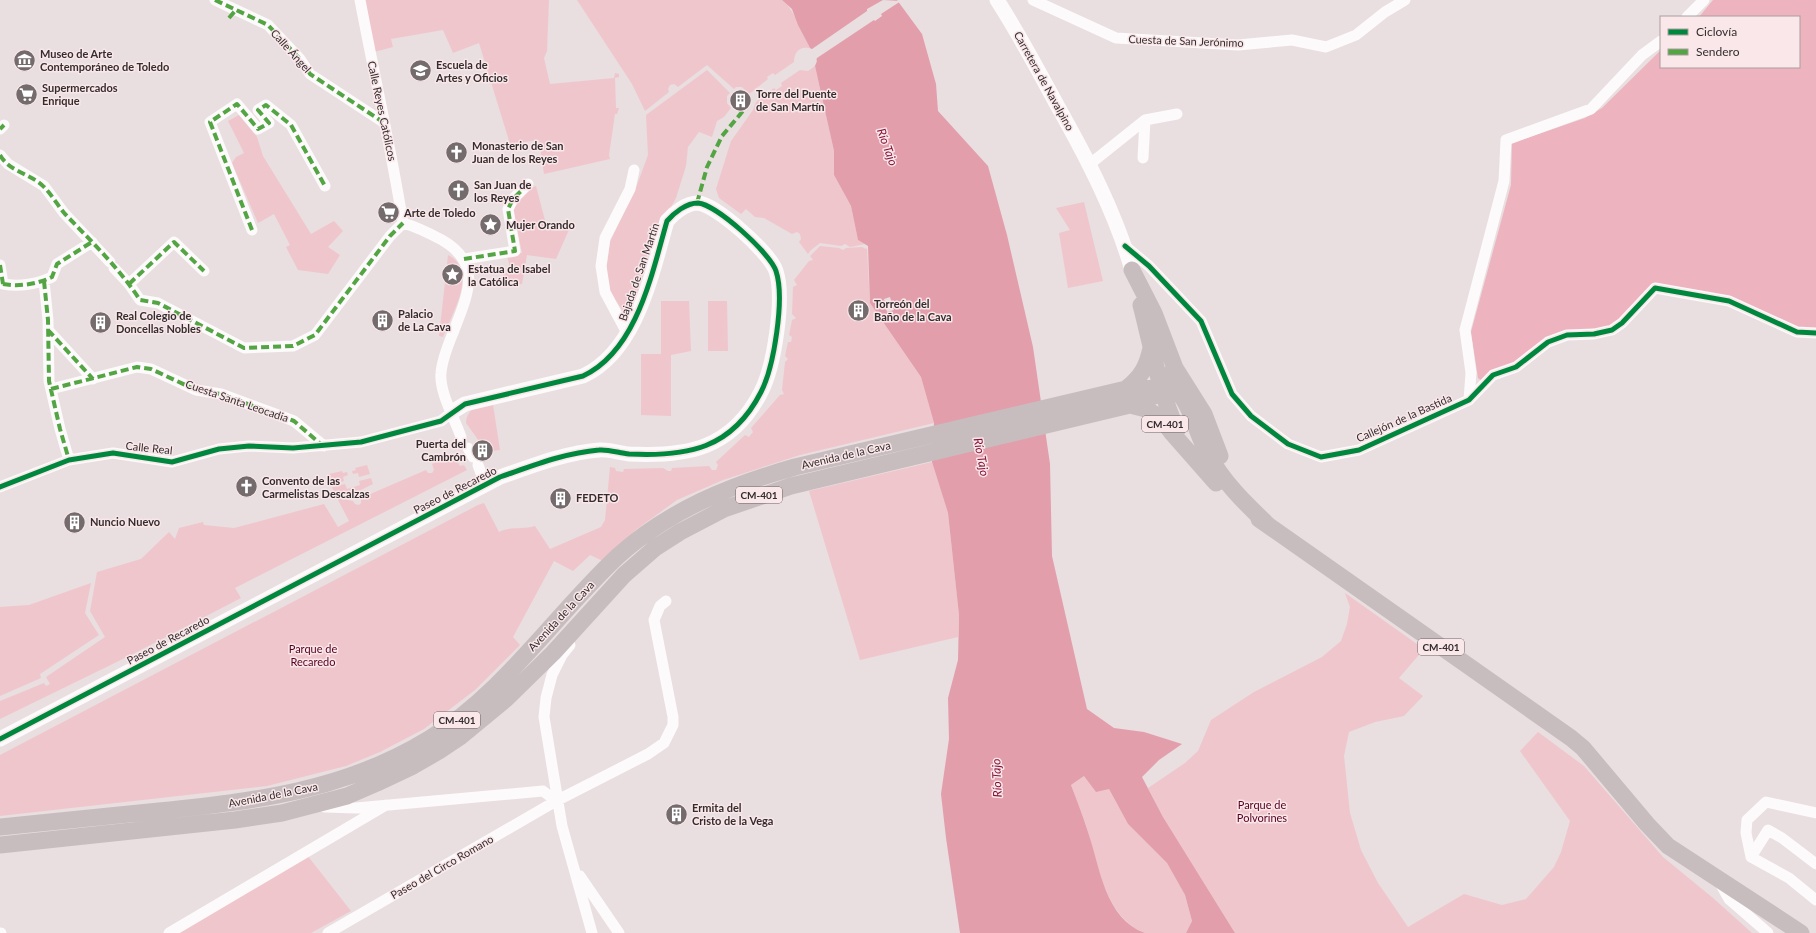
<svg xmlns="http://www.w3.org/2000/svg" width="1816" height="933" viewBox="0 0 1816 933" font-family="Lato,sans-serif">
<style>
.green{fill:#f0c6cd;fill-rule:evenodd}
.forest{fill:#edb3be}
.water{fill:#e39eab;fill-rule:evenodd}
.pier{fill:#e9dee0}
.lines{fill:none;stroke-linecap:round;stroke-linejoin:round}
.street{stroke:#fcfafa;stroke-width:11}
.secondary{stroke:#fcfafa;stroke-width:15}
.primary{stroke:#c7bdbf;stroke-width:17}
.quiet{stroke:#53a443;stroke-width:4;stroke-dasharray:8 4;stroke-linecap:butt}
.cycleway-casing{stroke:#fae7ea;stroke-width:8}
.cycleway{stroke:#00873e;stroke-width:5}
.labels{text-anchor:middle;stroke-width:3;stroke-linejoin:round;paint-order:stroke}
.shield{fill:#fae7ea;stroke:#6f6566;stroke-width:1}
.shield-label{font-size:10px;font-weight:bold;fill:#342d2e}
.street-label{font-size:11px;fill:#342d2e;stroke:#fae7ea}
.poi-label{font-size:11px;font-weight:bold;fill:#342d2e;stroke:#fae7ea;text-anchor:start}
.park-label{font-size:11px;fill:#570020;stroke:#fae7ea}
.water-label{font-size:12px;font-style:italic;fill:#841138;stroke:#fae7ea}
</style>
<rect width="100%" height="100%" fill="#e9dee0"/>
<path class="green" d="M364 0H549L547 51 544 58 550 84 614 78 615 73 619 74V77L615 78 616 108H619L617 114H615L609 155 610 159 544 174 539 140 510 144 479 43 453 53 443 30 391 39 393 47 374 52Z
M577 0H782C792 6 805 37 812 49 801 45 794 51 794 62L775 75 773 73 767 77 768 79 749 94 742 87H736L734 89 707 65 678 87 674 84 670 85 668 89 669 92 645 111 632 84Z
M815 66 834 151V175L851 206 858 240 865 244 850 247 845 244 841 246 820 243 811 250 808 254 799 242 801 239 800 234 797 232 792 234 764 218 755 217 746 209 741 214 719 198 716 189 731 141 753 110 756 102 774 88 776 90 782 86 781 83 800 70 808 71Z
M707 70 730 93 727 96V103L731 108 724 117 717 121 712 137 699 132 688 147 686 166 676 198 649 247 634 309 628 318 611 294 606 272 610 242 637 185 648 155 646 115Z
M239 115 257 137 263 156 311 234 334 221 343 231 328 247 340 255 328 274 298 270 286 247 290 245 274 214 258 223 232 163 236 157 244 153 228 121Z
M536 186 547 228 572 223 556 259 527 255 522 284 510 285 502 274 511 272 507 255 522 253 513 209 528 189Z
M1084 202 1103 281 1068 288 1059 233 1070 230 1056 208Z
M820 246 839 248 843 250 846 248 862 247 866 249 867 248 870 303 921 377 934 423 800 455 723 480 677 500 637 529 603 561 590 555 573 571 554 561 513 637 520 645 475 690 424 729 380 752 346 766 267 786 0 816V755L478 505 484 503 499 532C511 526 522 530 535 526L550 549 601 527 605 520 610 467 615 468 616 471 623 472 624 469 663 468 668 471H671L672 468 709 466 712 470H716L718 465 716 462 745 435 749 437 753 432 751 428 780 395 784 394 782 390 785 362 788 359 785 356 788 342H791L792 337 789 335 792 320 796 318 792 314 793 287 797 285 794 280 809 261 813 260 810 256ZM863 301 866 316 852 319 849 304Z
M448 255C479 270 452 314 443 337L439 336Z
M661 301H689L691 351 671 355V416L641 415V354H661Z
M708 301H727L728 351H708Z
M492 398 500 450 491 451 488 445 484 448 466 423C467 408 480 404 492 398Z
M453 454 460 466 464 465 467 470 235 588 241 598 129 656 0 719V701L44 683 46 686 50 684 46 677 105 637 90 611 97 572 141 559 169 532 175 539 179 528 203 522 204 525 234 528 324 504 338 527 349 521 337 498 353 501 355 504 359 505 361 503V498L426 470 428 473H432L434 470 432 464Z
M932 462 948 513 959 615 958 637 860 660 809 491Z
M367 465 370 474 359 477 358 473 353 474 352 471 356 470 355 468Z
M342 471 343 473 347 472 348 475 343 477 344 481 331 484 329 474Z
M371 478 373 484 355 493 334 492 332 487 345 484 347 489 360 485 359 481Z
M91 583 85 613 99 635 40 674 41 678 0 696V607L29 605Z
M1345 593 1424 649 1399 678 1423 696 1404 716 1375 722 1349 732 1344 756 1350 813 1361 850 1378 883 1408 927 1464 894 1502 905 1526 899 1554 867 1561 852 1570 821 1520 751 1538 732 1584 766 1663 857 1713 898 1752 933H1235L1163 817 1148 788 1185 763 1198 751 1211 720 1254 692 1322 657 1341 641 1347 624 1350 607Z
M1084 776 1109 789 1128 824 1167 863 1185 895 1192 921 1186 933H1145C1107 919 1099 869 1089 835 1084 818 1077 802 1071 785Z
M307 855 351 911 311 933H178Z"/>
<path class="forest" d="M1713 0H1816V332L1797 330 1730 300 1655 287 1612 329 1567 334 1483 382 1478 378 1471 332 1511 185 1512 143 1585 118 1602 108 1661 50V67H1799V17H1699Z"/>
<path class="water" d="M782 0H897L922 34 936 84 938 111 988 166 1007 235 1033 347 1050 464 1052 556 1087 709 1114 728 1144 732 1182 744 1159 760 1142 777 1163 817 1235 933H1186L1192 921 1185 895 1167 863 1128 824 1109 789 1096 792 1084 776 1071 785C1077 801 1083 816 1088 832 1100 867 1105 919 1145 933H960L946 838 941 794 949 739 948 698 958 660 959 615 948 513 932 462 934 423 921 377 870 303 868 246 858 240 851 206 834 175V151L815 66 817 61 798 25 792 9ZM890 297 894 310 887 312 884 299Z"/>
<path class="pier" d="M883 0 901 1 881 14 882 16 875 21 874 20 817 58 813 68 815 59 809 48 812 49 867 11V9Z"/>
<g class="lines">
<path class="street" d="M215 0 268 25 300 59 310 74 383 122
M360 0C374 74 391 148 403 223
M1033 0 1116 38 1238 45 1292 40 1326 47 1356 35 1385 12 1405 0
M1687 17 1704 0
M0 129 4 125
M0 155 8 164 44 186 64 213 110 262
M1143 158 1145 120
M1090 164 1145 120 1177 114
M403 223C417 227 429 233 442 240 484 264 467 296 453 333 448 345 442 360 441 373 439 392 455 419 461 437
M252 230 210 122 237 104 258 129 269 123 258 110 266 105 291 125 325 186
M1125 246 1149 266 1201 321 1232 394 1251 416 1288 444 1321 457 1359 450 1469 400 1493 375 1516 367 1548 342 1567 335 1594 334 1612 330 1622 323 1655 288 1729 301 1797 332 1816 333
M464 259 515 251 508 209 513 199 528 184
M0 265 3 284
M114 268 129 284 140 300 158 303 244 348 293 346 315 335 390 236 403 223
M44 281 48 320 49 381 60 429 69 460
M3 284C19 287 38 284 52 277L57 264 92 242
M129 284 174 242 204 271
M48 330 93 379
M627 333 605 292 601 266 605 238 630 189 634 170
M51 389 137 367 151 369 196 390 221 394 294 421 324 446
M1469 400 1471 373 1465 330 1504 181 1506 140 1591 109 1642 55 1661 41
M468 448 473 457
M478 465 485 484
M0 487 69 460 113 453 172 462 219 449 249 446 293 448 361 442 441 421 452 412
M570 645 562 655 552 675 546 698 544 717 562 826 592 933
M324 807 356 808 543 791 556 801
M1816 813 1766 802 1747 820 1746 833 1751 857 1789 878 1816 900
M1751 857 1768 830 1782 838 1816 864
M580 876 619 933
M1720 883 1729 899 1768 933
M0 933H1
M169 933 386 805
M328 933 556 801 648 754 664 743 673 725V717L654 620 660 606 666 601"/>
<path class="secondary" d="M997 0C1019 34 1038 70 1057 105 1087 158 1115 212 1132 270
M0 739 500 477C532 466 564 453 599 450 608 449 619 453 629 454 687 457 732 449 761 392 774 367 785 298 776 271 770 253 717 205 698 203 686 203 674 213 667 221 652 273 637 351 583 376L465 404 452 412"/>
<path class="primary" d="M1132 270 1154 313 1175 368 1204 414 1220 456
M1141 305C1152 347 1159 391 1177 430
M1126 389C1141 377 1147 367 1151 348
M1130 405 1146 409 1161 418 1172 433 1216 483
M1259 519 1571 738 1583 748 1647 824 1668 846 1801 933
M0 827C53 822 106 816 159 811 255 801 344 791 429 739 504 693 554 616 618 556 669 510 731 485 795 467L1126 389 1175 388C1192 406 1196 433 1208 454 1223 482 1245 503 1268 525
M0 845 235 820 282 813 347 796 377 783 413 766 439 751 460 737 506 699 553 653 624 575 655 548 680 532 724 509 791 486 1130 405 1154 396 1175 368"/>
<path class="quiet" d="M215 0 268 25 300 59 310 74 383 122
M229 18 235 11
M0 129 4 125
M0 155C9 172 32 174 44 187 52 195 58 206 65 214 91 241 119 268 140 300L158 303 244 348 293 346 315 335 390 236 403 223
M697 203 707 167 722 136 748 105
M252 230 210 122 237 104 258 129 269 123 258 110 266 105 291 125 325 186
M464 259 515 251 508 209 513 199 528 184
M0 265 3 284
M44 281 48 320 49 381 60 429 69 460
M3 284C19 287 38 284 52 277L57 264 92 242
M129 284 174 242 204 271
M48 330 93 379
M51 389 137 367 151 369 196 390 221 394 294 421 323 446"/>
<defs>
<path id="cycleway" d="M1125 246 1149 266 1201 321 1232 394 1251 416 1288 444 1321 457 1359 450 1469 400 1493 375 1516 367 1548 342 1567 335 1594 334 1612 330 1622 323 1655 288 1729 301 1797 332 1816 333
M0 487 69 460 113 453 172 462 219 449 249 446 293 448 361 442 441 421 465 404 583 376C637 351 652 273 667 221 674 213 686 203 698 203 717 205 770 253 776 271 785 298 774 367 761 392 732 449 687 457 629 454 619 453 608 449 599 450 564 453 532 466 500 477L0 739"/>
</defs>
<use href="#cycleway" class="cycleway-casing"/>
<use href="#cycleway" class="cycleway"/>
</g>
<defs>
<symbol id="museum-disc" viewBox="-11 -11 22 22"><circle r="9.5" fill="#736b6c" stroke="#fae7ea"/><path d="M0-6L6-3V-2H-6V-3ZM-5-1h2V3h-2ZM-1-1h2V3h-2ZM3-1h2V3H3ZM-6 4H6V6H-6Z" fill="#fff"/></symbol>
<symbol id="university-disc" viewBox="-11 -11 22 22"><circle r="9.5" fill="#736b6c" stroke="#fae7ea"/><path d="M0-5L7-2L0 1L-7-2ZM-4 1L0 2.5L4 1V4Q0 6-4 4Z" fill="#fff"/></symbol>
<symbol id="supermarket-disc" viewBox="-11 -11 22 22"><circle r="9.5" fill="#736b6c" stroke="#fae7ea"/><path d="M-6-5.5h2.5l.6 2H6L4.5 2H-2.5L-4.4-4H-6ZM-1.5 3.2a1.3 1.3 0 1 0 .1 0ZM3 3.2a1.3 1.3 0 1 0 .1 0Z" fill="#fff"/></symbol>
<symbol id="building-disc" viewBox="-11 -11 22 22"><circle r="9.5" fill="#736b6c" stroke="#fae7ea"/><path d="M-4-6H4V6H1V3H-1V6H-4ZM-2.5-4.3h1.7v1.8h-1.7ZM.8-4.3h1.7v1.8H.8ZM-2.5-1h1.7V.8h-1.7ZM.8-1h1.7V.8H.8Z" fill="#fff"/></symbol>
<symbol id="church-disc" viewBox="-11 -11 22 22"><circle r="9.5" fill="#736b6c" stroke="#fae7ea"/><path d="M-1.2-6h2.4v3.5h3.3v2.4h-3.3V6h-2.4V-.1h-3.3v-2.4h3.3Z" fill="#fff"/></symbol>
<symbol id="sight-disc" viewBox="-11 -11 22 22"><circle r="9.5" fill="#736b6c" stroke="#fae7ea"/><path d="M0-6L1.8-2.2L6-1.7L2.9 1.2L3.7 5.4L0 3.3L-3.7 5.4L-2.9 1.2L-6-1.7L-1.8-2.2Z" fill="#fff"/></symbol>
</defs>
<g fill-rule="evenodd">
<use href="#museum-disc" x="12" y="48" width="25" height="25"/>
<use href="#university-disc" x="408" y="58" width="25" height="25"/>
<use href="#supermarket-disc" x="14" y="82" width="25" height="25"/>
<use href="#building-disc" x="728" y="88" width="25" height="25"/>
<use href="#church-disc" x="444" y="140" width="25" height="25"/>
<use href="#church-disc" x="446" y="178" width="25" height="25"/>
<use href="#supermarket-disc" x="376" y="200" width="25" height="25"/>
<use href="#sight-disc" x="478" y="212" width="25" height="25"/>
<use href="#sight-disc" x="440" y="262" width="25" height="25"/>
<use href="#building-disc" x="846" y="298" width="25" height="25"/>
<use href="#building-disc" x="370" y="308" width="25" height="25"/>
<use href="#building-disc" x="88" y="310" width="25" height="25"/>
<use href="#building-disc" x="470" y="438" width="25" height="25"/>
<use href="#church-disc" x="234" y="474" width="25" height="25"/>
<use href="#building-disc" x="548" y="486" width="25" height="25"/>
<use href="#building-disc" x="62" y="510" width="25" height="25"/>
<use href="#building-disc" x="664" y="802" width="25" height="25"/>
</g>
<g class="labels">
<g class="shield">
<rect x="1142" y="416" width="46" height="16" rx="3"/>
<rect x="736" y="487" width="46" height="16" rx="3"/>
<rect x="1418" y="639" width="46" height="16" rx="3"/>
<rect x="434" y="712" width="46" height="16" rx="3"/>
</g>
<g class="shield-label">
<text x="1165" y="428">CM-401</text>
<text x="759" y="499">CM-401</text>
<text x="1441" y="651">CM-401</text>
<text x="457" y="724">CM-401</text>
</g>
<g class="street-label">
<text transform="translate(1186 41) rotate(2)" y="4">Cuesta de San Jerónimo</text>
<text transform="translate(291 51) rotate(48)" y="4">Calle Ángel</text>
<text transform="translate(1044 81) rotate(61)" y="4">Carretera de Navalpino</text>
<text transform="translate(382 111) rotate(78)" y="4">Calle Reyes Católicos</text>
<text transform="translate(639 272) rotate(-71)" y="4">Bajada de San Martín</text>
<text transform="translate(237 401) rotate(19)" y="4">Cuesta Santa Leocadia</text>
<text transform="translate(1404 418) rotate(-24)" y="4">Callejón de la Bastida</text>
<text transform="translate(149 448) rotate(6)" y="4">Calle Real</text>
<text transform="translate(846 455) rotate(-13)" y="4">Avenida de la Cava</text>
<text transform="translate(455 490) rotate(-27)" y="4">Paseo de Recaredo</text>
<text transform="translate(561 616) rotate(-47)" y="4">Avenida de la Cava</text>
<text transform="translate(168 640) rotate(-28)" y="4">Paseo de Recaredo</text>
<text transform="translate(273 795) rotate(-11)" y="4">Avenida de la Cava</text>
<text transform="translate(442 867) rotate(-30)" y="4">Paseo del Circo Romano</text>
</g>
<g class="poi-label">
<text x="40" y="58">Museo de Arte<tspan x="40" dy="13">Contemporáneo de Toledo</tspan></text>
<text x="436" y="69">Escuela de<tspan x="436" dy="13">Artes y Oficios</tspan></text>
<text x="42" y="92">Supermercados<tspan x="42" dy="13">Enrique</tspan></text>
<text x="756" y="98">Torre del Puente<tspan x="756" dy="13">de San Martín</tspan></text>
<text x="472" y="150">Monasterio de San<tspan x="472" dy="13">Juan de los Reyes</tspan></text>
<text x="474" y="189">San Juan de<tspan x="474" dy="13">los Reyes</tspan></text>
<text x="404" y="217">Arte de Toledo</text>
<text x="506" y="229">Mujer Orando</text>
<text x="468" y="273">Estatua de Isabel<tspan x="468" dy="13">la Católica</tspan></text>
<text x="874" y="308">Torreón del<tspan x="874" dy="13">Baño de la Cava</tspan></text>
<text x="398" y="318">Palacio<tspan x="398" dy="13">de La Cava</tspan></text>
<text x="116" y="320">Real Colegio de<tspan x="116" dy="13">Doncellas Nobles</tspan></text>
<text x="466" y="448" text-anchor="end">Puerta del<tspan x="466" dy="13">Cambrón</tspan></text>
<text x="262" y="485">Convento de las<tspan x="262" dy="13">Carmelistas Descalzas</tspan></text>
<text x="576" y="502">FEDETO</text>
<text x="90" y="526">Nuncio Nuevo</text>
<text x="692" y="812">Ermita del<tspan x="692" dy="13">Cristo de la Vega</tspan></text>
</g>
<g class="park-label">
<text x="313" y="653">Parque de<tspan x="313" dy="13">Recaredo</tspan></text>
<text x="1262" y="809">Parque de<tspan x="1262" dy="13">Polvorines</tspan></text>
</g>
<g class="water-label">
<text transform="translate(887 147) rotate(70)" y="4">Río Tajo</text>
<text transform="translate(981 457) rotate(79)" y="4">Río Tajo</text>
<text transform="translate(997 778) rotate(-92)" y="4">Río Tajo</text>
</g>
</g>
<rect x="1660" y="16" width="140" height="52" fill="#fae7ea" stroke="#ab9d9f"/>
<rect x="1668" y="29" width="20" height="6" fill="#00873e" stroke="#ab9d9f"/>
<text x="1696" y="36" font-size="12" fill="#342d2e">Ciclovía</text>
<rect x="1668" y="49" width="20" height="6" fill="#53a443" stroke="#ab9d9f"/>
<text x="1696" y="56" font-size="12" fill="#342d2e">Sendero</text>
</svg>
